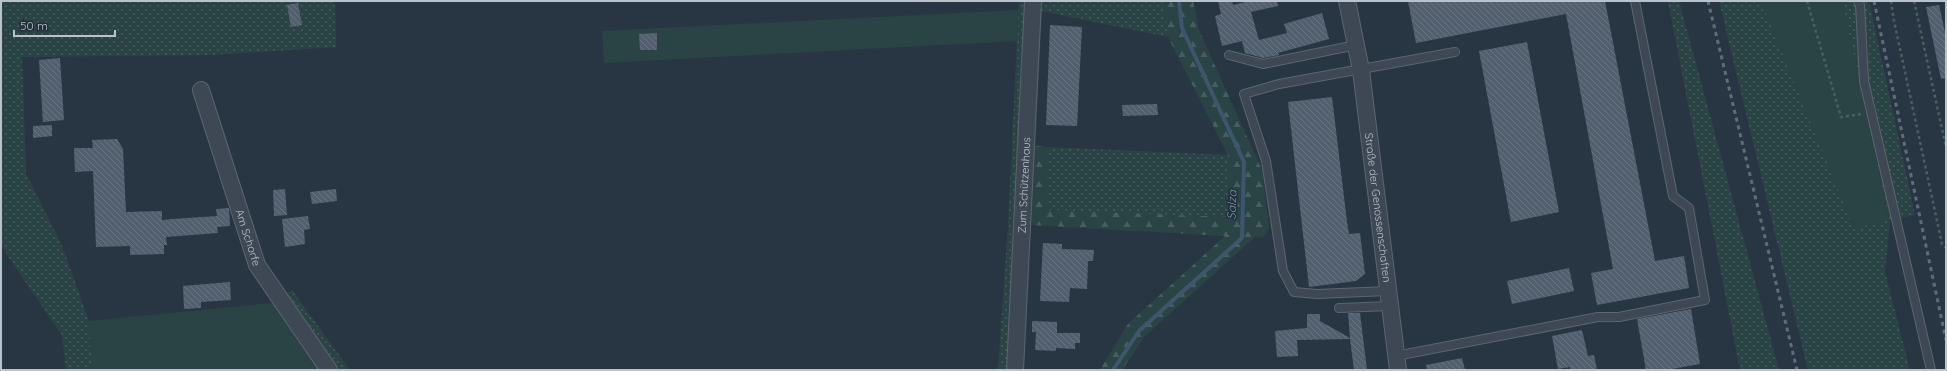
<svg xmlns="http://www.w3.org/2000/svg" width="1947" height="371" viewBox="0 0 1947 371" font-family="Quicksand,sans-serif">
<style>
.grass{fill:url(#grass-dots)}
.forest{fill:url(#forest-firs)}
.garden{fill:#2a4445}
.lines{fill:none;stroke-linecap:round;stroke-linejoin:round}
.stream{stroke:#3e556d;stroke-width:4}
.building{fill:url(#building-back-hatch)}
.service-casing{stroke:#5b6671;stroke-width:10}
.minor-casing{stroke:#5b6671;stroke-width:18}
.path{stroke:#496061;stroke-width:2.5;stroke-dasharray:3 3;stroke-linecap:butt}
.service{stroke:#3d4854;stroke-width:8}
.minor{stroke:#3d4854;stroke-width:16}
.rail{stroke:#5f6c7a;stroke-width:3;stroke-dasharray:4 4;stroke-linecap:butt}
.labels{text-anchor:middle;stroke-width:3;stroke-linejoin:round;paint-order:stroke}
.street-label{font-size:11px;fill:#bac3cd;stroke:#212d39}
.water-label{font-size:12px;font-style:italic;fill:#7b95af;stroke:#212d39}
</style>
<defs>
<pattern id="grass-dots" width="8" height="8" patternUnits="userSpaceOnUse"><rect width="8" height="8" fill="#2a4445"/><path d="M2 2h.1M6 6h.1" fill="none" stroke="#475d5f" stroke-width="1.8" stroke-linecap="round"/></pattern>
<pattern id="forest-firs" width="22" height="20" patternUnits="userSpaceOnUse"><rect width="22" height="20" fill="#2a4445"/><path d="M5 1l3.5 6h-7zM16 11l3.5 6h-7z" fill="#475d5f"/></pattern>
<pattern id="building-back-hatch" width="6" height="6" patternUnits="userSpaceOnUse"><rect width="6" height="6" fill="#515f6f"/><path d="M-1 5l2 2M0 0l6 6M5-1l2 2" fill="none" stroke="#687482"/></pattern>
</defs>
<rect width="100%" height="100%" fill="#283644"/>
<path class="grass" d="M1 1H335L336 47 211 55 22 57 26 174 62 246 89 321 92 370H66L62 335 1 246Z
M1019 1H1163L1168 37 1042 11 1023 370H998L1008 226Z
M1668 1H1679L1779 370H1740Z
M1719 1H1761L1854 228 1889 220 1842 1H1869L1915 215 1890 220 1885 272 1910 370H1808Z
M1047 147 1228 155 1230 218 1047 210Z
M292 290 350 370H318L271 303Z"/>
<path class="forest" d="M1163 1H1193L1199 30 1262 170 1269 228 1263 238 1255 237 1145 336 1122 370H1100L1128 324 1225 236 1031 225 1034 146 1047 147V210L1230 217 1228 155 1168 37Z"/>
<path class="garden" d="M1761 1H1842L1889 220 1854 228Z
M1018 10 1017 41 604 63 602 31Z
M271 303 318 370H92L89 321Z"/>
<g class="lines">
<path class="stream" d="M1113 370 1139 331 1242 238 1244 162 1182 28 1179 1"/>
</g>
<path class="building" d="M1218 1H1232L1233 5 1250 1H1277L1278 6 1251 12 1259 40 1287 33 1284 24 1322 13 1329 39 1278 53 1279 55 1263 58 1245 53 1242 41 1222 46 1215 16 1221 14Z
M1408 1H1605L1655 261 1684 256 1689 288 1597 305 1591 273 1613 269 1566 14 1416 43Z
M298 3 302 25 291 27 287 5Z
M1939 5 1946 37V78L1941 79 1926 7Z
M1050 25 1082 27 1077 126 1046 125Z
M657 33V50H640L639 34Z
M1527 42 1559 212 1511 222 1479 51Z
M60 58 64 120 43 122 39 60Z
M1332 97 1347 222 1349 234 1360 233 1365 274 1356 281 1309 287 1288 102Z
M1157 104 1158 115 1123 116 1122 105Z
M52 125V136L33 138V126Z
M117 139 123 149 126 212 162 211V220L173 219 217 216 216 209 229 208 230 226 217 227 218 233 166 237 167 245H164V254L130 255V246L96 247 93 171 75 172 74 148H93L92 140Z
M285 189 287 215 274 216 273 190Z
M336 189 337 201 312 204 310 192Z
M308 216 310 229 304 230 305 244 285 247 282 219Z
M1043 243 1062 244V249L1094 250 1093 261H1088L1087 289 1070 288 1069 302 1040 301Z
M1569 268 1574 291 1512 304 1507 281Z
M230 282 231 300 201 302V308L184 309 183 286Z
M1691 309 1700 364 1666 370H1646L1637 319Z
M1348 313H1360L1367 370H1354L1350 339 1297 340 1298 356 1277 357 1275 331 1307 328V314H1320V321L1350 338Z
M1032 321 1057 322V333H1080V343H1075V349L1056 348V351L1035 350 1036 332H1032Z
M1582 330 1588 356 1594 355 1597 370H1570V367L1558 369 1552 336Z
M1462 358 1465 370H1427L1426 365Z"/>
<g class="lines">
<defs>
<path id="service" d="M1858 1 1860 5 1864 81 1931 370
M1229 55 1263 64 1356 45
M1388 291 1317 294 1294 292 1283 271 1266 161 1244 94 1279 84 1455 52
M1339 308 1390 306
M1396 356 1598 317H1619L1705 300 1689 208 1673 196 1635 1"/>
<g id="minor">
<path id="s1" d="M1347 1 1361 70 1398 370"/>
<path id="s2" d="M201 90 257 265 329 370"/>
<path id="s3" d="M1015 370 1033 1"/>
</g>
</defs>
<use href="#service" class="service-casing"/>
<use href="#minor" class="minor-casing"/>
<path class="path" d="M1807 1 1841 117 1862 114
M1891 1 1894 21 1942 244 1946 248
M1914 1 1946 147"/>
<use href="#service" class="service"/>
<use href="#minor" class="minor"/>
<path class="rail" d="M1708 1 1797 370
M1874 1 1946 340"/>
</g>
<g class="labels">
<g class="street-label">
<text dy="4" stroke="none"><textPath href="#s3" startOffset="185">Zum Schützenhaus</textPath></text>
<text dy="4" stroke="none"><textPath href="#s1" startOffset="209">Straße der Genossenschaften</textPath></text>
<text dy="4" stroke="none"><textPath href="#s2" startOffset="155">Am Schorfe</textPath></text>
</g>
<g class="water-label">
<text transform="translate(1232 205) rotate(-88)" y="4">Salza</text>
</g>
</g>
<rect width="1947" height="371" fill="none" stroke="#bac3cd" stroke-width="4"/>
<path d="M14 30v6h101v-6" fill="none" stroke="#bac3cd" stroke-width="2"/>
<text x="20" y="30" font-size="12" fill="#bac3cd" stroke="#212d39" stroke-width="3" paint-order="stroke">50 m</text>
</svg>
